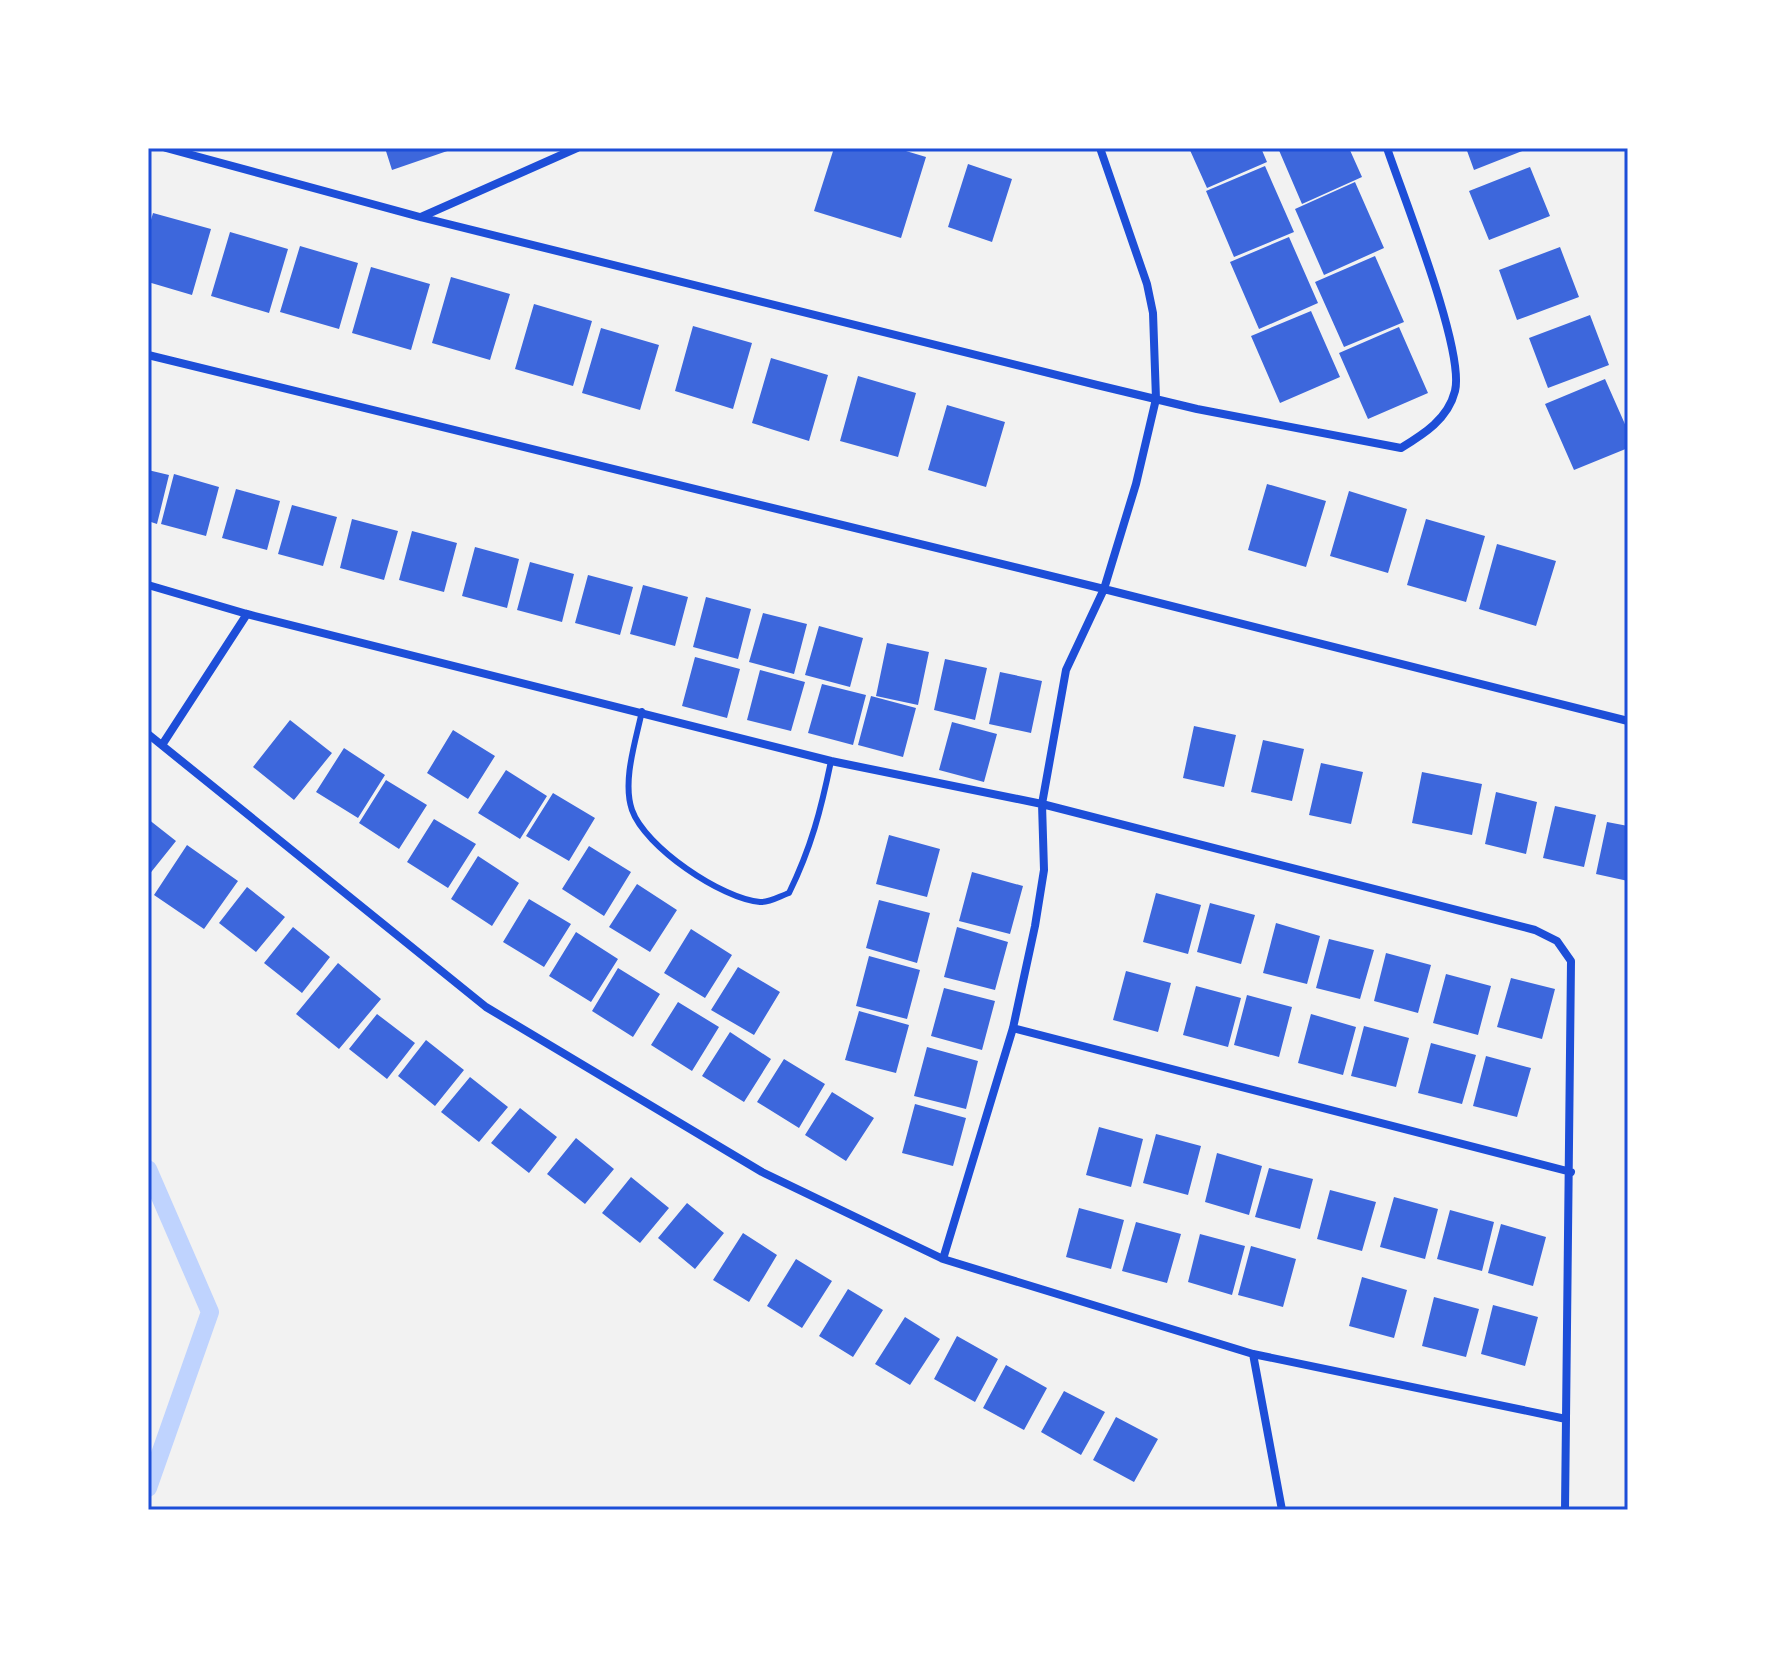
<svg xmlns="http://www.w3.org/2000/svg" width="1776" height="1658" viewBox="0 0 1776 1658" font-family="'Archivo Narrow',sans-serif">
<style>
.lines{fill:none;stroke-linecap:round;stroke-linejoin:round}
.stream{stroke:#bfd3fe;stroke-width:18}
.building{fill:#3d67dc}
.service{stroke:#1d4ed8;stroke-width:6}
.minor{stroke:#1d4ed8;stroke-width:8}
.neatline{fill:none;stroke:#1d4ed8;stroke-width:3}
</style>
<rect width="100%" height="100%" fill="#f2f2f2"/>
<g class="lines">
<path class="stream" d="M148 1169 210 1312 148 1488"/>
</g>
<path class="building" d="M385 148H456L392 170Z
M834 148H896L926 157 901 238 814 211Z
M1189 148H1261L1267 162 1207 188Z
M1278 148H1349L1362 177 1302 204Z
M1466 148H1530L1474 170Z
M968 164 1012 179 992 242 948 227Z
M1265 166 1294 232 1234 257 1206 191Z
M1530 167 1550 216 1489 240 1469 191Z
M1355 182 1384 248 1324 275 1295 209Z
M153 213 211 229 192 295 148 282V230Z
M230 232 288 249 269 313 211 296Z
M1289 237 1318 303 1259 329 1230 262Z
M300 246 358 263 339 329 280 312Z
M1560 247 1579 297 1517 320 1499 270Z
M1375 256 1404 322 1344 347 1315 282Z
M371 267 430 284 411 350 352 333Z
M451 277 510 294 490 360 432 343Z
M534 304 592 321 573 386 515 369Z
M1311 311 1340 377 1280 403 1251 336Z
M1590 315 1609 365 1548 388 1529 338Z
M693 326 752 343 733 409 675 391Z
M1399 327 1428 393 1368 419 1339 353Z
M601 328 659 345 640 410 582 393Z
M771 358 828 375 809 441 752 423Z
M858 376 916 393 898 457 840 441Z
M1605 379 1628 431V448L1574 470 1545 404Z
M947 405 1005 422 986 487 928 470Z
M148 470 169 475 157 524 148 521Z
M174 474 219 487 206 536 161 524Z
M1267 484 1326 501 1306 567 1248 550Z
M236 489 280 501 267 550 222 538Z
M1349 491 1407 509 1388 573 1330 556Z
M292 505 337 517 323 566 278 554Z
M352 519 398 531 384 580 340 568Z
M1426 519 1485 536 1466 602 1407 585Z
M412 531 457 543 444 592 399 580Z
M1497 544 1556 561 1536 626 1479 609Z
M475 547 519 559 507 608 462 596Z
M530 562 574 574 562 622 517 610Z
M588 575 633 587 620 635 575 623Z
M643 585 688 597 675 646 630 634Z
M706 597 751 609 738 659 693 647Z
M763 613 807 624 794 674 749 662Z
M819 626 863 638 850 687 805 675Z
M887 643 929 652 918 705 876 696Z
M695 657 740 669 727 718 682 706Z
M945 659 987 668 975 720 934 710Z
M760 670 805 682 791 731 747 720Z
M1000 672 1042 681 1031 733 989 724Z
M822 684 866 695 853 745 808 733Z
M871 696 916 708 903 757 858 745Z
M290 720 332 753 294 800 253 767Z
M952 722 997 734 984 782 939 770Z
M1194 726 1236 735 1224 787 1183 778Z
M453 730 495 756 468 799 427 773Z
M1263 740 1304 749 1292 801 1251 792Z
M344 748 385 775 358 818 316 792Z
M1321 763 1363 772 1351 824 1309 815Z
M506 770 547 796 520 839 478 813Z
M1422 772 1482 784 1472 835 1412 823Z
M386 780 427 805 399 849 359 823Z
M1496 792 1537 802 1526 854 1485 844Z
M553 793 595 818 569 861 526 836Z
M1555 806 1596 815 1584 867 1543 858Z
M148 819 176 841 148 876Z
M434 819 476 844 448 888 407 862Z
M1607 822 1628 826V881L1596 874Z
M889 835 940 849 927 897 876 884Z
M187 845 238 881 204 929 154 895Z
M589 846 631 872 604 916 562 889Z
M478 856 519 883 492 926 451 899Z
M972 872 1023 886 1010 934 959 921Z
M637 884 677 910 650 952 609 927Z
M247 887 285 917 256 952 219 923Z
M1156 893 1201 905 1188 954 1143 942Z
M529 899 571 924 544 967 503 942Z
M879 900 930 913 917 963 866 948Z
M1210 903 1255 915 1241 964 1197 952Z
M1276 923 1320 936 1307 984 1263 973Z
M293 927 330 957 302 993 264 963Z
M957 927 1008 942 995 990 944 977Z
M691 929 732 955 705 998 664 973Z
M576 932 618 959 591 1002 549 976Z
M1329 939 1374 950 1360 999 1316 988Z
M1386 953 1431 965 1418 1013 1374 1001Z
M869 956 920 970 907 1019 856 1006Z
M338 963 381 999 339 1049 296 1014Z
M738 967 780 992 754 1035 711 1010Z
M618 968 660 994 633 1037 592 1011Z
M1126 971 1171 983 1158 1032 1113 1020Z
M1446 974 1491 986 1478 1035 1433 1023Z
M1511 978 1555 989 1542 1039 1497 1027Z
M1196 986 1241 998 1228 1047 1183 1035Z
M944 988 995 1001 982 1050 931 1036Z
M1247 995 1292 1007 1279 1057 1234 1045Z
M678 1002 719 1027 692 1071 651 1045Z
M859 1011 909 1025 896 1073 845 1060Z
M377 1014 415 1043 387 1079 349 1049Z
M1311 1014 1356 1027 1343 1075 1298 1063Z
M1364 1026 1409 1038 1396 1087 1351 1076Z
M730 1032 771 1059 744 1102 702 1076Z
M426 1040 464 1070 435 1106 398 1076Z
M1431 1043 1476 1055 1462 1104 1418 1093Z
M927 1047 978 1061 966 1109 914 1096Z
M1486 1056 1531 1068 1517 1117 1473 1106Z
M784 1059 825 1084 799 1128 757 1102Z
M470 1077 508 1107 479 1142 441 1112Z
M832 1092 874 1118 846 1161 805 1135Z
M915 1104 966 1118 953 1166 902 1153Z
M520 1108 557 1137 529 1173 491 1143Z
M1099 1127 1143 1139 1131 1187 1086 1175Z
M1156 1134 1201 1146 1188 1195 1143 1183Z
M576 1138 614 1169 585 1204 547 1174Z
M1217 1153 1262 1166 1249 1215 1205 1202Z
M1269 1168 1313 1179 1300 1229 1255 1217Z
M631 1177 669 1208 640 1243 602 1213Z
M1330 1190 1376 1202 1362 1251 1317 1239Z
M1394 1197 1438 1209 1425 1259 1380 1247Z
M687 1203 724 1233 695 1269 658 1238Z
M1079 1208 1124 1220 1111 1269 1066 1257Z
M1450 1210 1494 1222 1482 1271 1437 1259Z
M1136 1222 1181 1234 1167 1283 1122 1271Z
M1501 1224 1546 1237 1533 1286 1488 1273Z
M743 1233 777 1255 749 1302 713 1280Z
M1200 1234 1245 1246 1232 1295 1188 1282Z
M1251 1246 1296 1259 1283 1307 1238 1295Z
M796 1259 832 1281 802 1328 767 1306Z
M1362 1277 1407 1290 1394 1338 1349 1326Z
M848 1289 883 1310 853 1357 819 1336Z
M1434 1297 1479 1309 1466 1357 1422 1346Z
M1493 1305 1538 1317 1525 1366 1481 1354Z
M905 1317 940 1339 910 1385 875 1364Z
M957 1336 998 1359 975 1402 934 1379Z
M1006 1365 1047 1388 1024 1430 983 1408Z
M1064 1391 1105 1412 1081 1455 1041 1432Z
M1116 1417 1158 1439 1134 1482 1093 1460Z"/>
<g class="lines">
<path class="service" d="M642 711C636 740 622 781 632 810 645 847 722 899 760 902 769 903 780 896 789 893 811 848 821 810 831 761"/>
<path class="minor" d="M166 148 420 217 1097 385 1197 409 1401 448C1424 434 1448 419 1455 391 1465 350 1403 196 1387 148
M421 217 577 148
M148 355 1104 589 1628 721
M148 585 247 614 831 761 1042 804 1535 930 1557 941 1571 961 1565 1510
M148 734 486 1007 762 1172 943 1259 1253 1354 1566 1419
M162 745 247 614
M1013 1028 1571 1172
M943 1259 1013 1028 1035 926 1044 870 1042 804 1066 670 1104 589 1136 484 1156 399 1153 313 1147 284 1100 148
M1253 1354 1282 1510"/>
</g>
<rect width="1776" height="1658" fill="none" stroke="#ffffff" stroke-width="300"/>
<rect x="150" y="150" width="1476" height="1358" class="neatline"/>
</svg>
